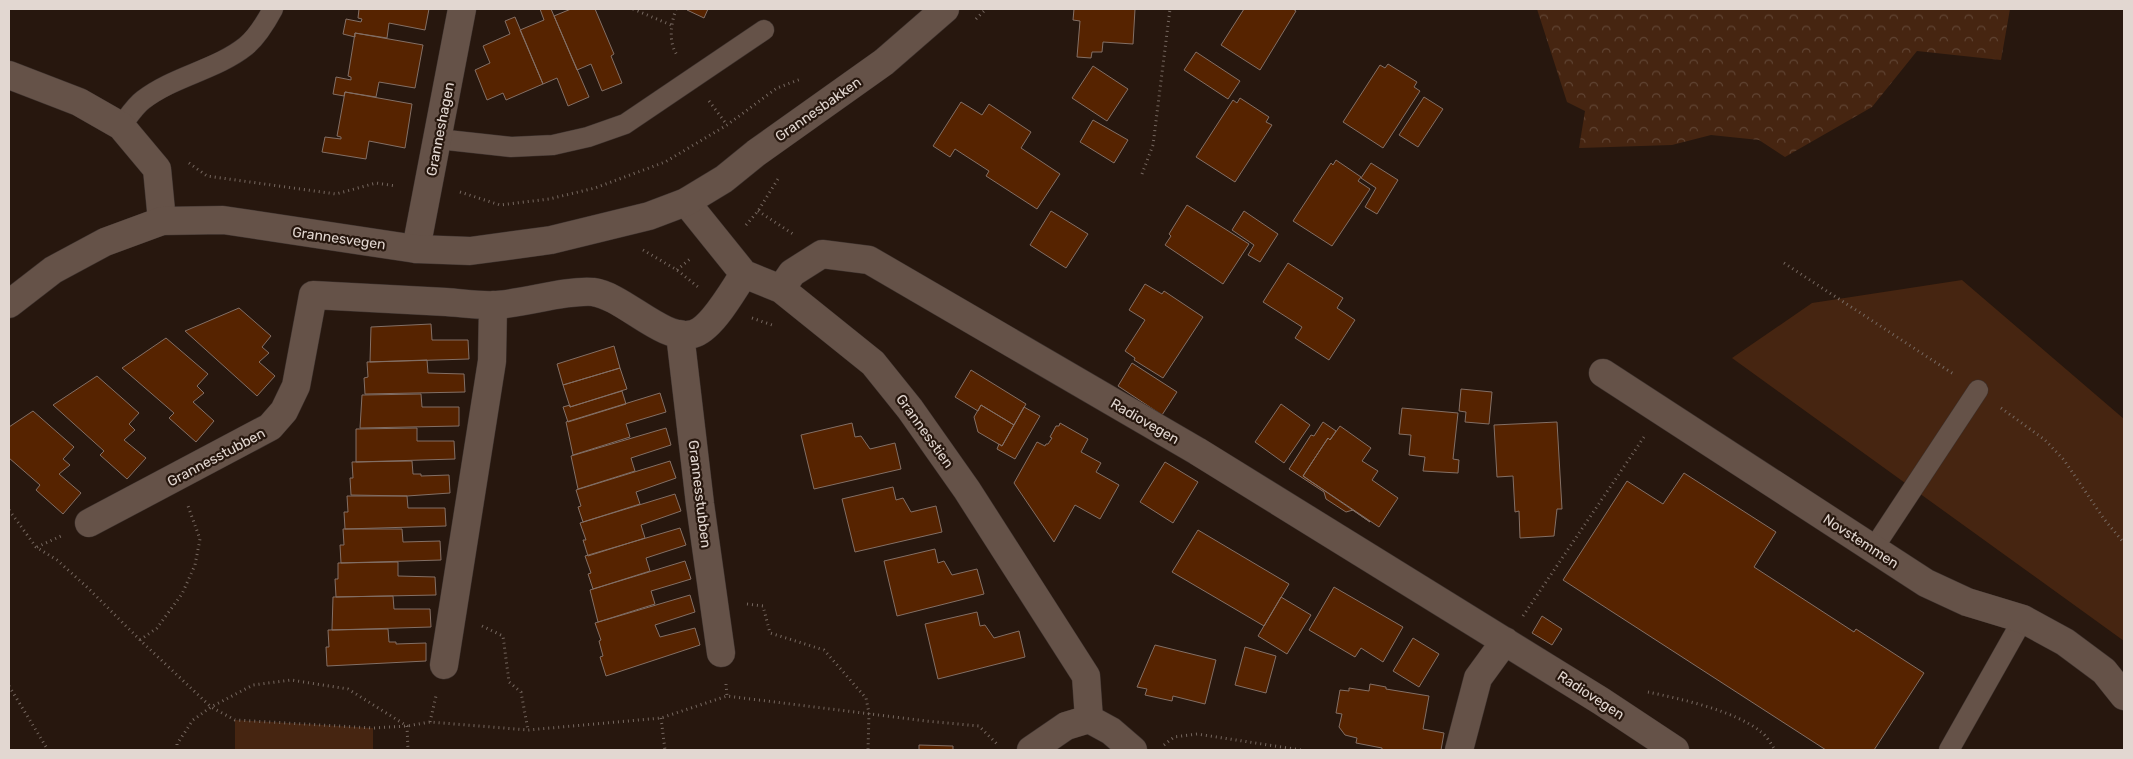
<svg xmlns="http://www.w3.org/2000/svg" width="2133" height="759" viewBox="0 0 2133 759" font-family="Rubik,sans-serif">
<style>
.green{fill:#462511}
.forest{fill:url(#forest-crowns)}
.building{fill:#562300;stroke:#836f65}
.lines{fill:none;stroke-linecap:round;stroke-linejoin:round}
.lane-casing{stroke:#3d322e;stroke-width:21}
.street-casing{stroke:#3d322e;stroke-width:29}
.secondary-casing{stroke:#3d322e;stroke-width:29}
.path{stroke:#766860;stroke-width:3;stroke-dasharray:1 4;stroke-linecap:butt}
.lane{stroke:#655248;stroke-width:20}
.street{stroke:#655248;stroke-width:28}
.secondary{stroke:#655248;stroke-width:28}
.labels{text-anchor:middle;stroke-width:4.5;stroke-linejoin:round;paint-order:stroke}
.street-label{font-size:14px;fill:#e2d7d1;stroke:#27170e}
</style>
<defs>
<pattern id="forest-crowns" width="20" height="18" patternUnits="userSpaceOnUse" patternTransform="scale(1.25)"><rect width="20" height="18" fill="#462511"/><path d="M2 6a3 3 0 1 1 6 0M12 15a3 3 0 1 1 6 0" fill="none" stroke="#604433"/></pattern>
</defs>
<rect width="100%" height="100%" fill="#27170e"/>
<path class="green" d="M1962 280 2124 419V641L1732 358 1812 303Z
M235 720 373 728V750H235Z"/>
<path class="forest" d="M1537 9H2010L2001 60 1917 51 1872 107 1785 157 1759 140 1711 135 1672 145 1579 148 1585 111 1567 102Z"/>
<path class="building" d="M359 9H429L425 30 389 23 387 38 355 33V37L343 34 346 19 361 22 362 19 358 18Z
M540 9H551L589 97 568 106 557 78 543 84 520 30 544 20Z
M571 9H595L614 54 611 56 622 83 602 91 591 64 577 70 554 16Z
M688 9H708L704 18 687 10Z
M1074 9H1135L1133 44 1103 42 1102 52H1092L1091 58 1077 57 1080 21 1073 20Z
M1244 9H1293L1296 11 1260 70 1221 45Z
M515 17 543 84 506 100 503 93 487 100 475 70 490 63 483 46 510 34 505 21Z
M355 33 423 45 415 88 379 82 376 97 345 92 344 96 333 94 336 77 351 80V77L348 76Z
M1196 52 1240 81 1228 99 1184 70Z
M1388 64 1417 82 1414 87 1420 91 1383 148 1343 122 1380 65 1385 68Z
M1093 66 1128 89 1107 121 1072 98Z
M345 92 412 104 405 148 369 141 366 159 322 152 325 137 341 139V137L337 136Z
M1424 97 1443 109 1418 147 1399 135Z
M1240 98 1269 117 1266 122 1272 125 1235 182 1196 157 1233 100 1237 103Z
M961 102 982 115 989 104 1031 132 1021 148 1060 174 1037 209 986 176 989 171 955 149 950 157 933 146Z
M1093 120 1128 140 1114 163 1080 142Z
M1336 160 1361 177 1358 181 1370 189 1332 246 1293 221 1331 163 1333 165Z
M1371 163 1398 180 1377 214 1365 207 1376 188 1361 178Z
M1187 205 1249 244 1223 284 1165 245 1171 236 1169 234Z
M1051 211 1088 234 1066 268 1030 245Z
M1244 211 1278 234 1260 262 1248 255 1254 245 1232 230Z
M1288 263 1343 298 1337 308 1355 320 1329 360 1295 338 1302 327 1263 302Z
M1145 284 1162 294 1164 291 1203 317 1163 378 1134 360 1135 358 1125 351 1145 320 1129 310Z
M239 308 271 336 262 347 269 353 259 362 275 376 257 396 185 331Z
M431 324 432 340H468L469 359 370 362 371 327Z
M166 338 208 374 197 386 204 393 193 402 214 421 196 442 169 418 174 413 122 368Z
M614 346 620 368 563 385 557 364Z
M427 360 428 373 464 374 465 392 365 394 364 378 368 377 367 362Z
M1132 363 1177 392 1162 415 1118 386Z
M620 368 627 389 570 407 563 385Z
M971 370 1026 404 1014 425 981 405 978 411 955 397Z
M97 376 139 413 129 424 135 430 124 440 146 458 127 479 100 455 104 451 53 405Z
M1461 389 1492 392 1489 424 1465 422 1466 412 1459 411Z
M622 391 626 404 568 422 563 407 570 405V407Z
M660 393 666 412 626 424 630 437 573 455 566 422Z
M421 394 422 407H459V426L360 428 362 395Z
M1281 404 1310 425 1284 463 1255 442Z
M981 405 1014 425 1002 446 978 432 974 417Z
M1024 407 1040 416 1015 459 997 449 999 444 1002 446Z
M1402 408 1458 413 1453 459 1459 460 1458 473 1423 471 1425 457 1409 455 1411 435 1399 434Z
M33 411 74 447 63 459 70 465 59 474 81 493 63 514 36 490 40 485 9 458V427Z
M1323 422 1336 431 1330 440 1328 438 1303 476 1370 522 1353 510 1346 512 1326 499 1324 492 1289 469 1311 435 1314 436Z
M1557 422 1562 509H1557L1554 536 1520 538 1519 511 1515 512 1513 476 1497 477 1494 425Z
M852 423 855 437 861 436 870 449 895 443 901 469 814 489 801 435Z
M1060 423 1088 439 1081 452 1101 463 1096 472 1119 485 1100 519 1075 505 1054 542 1014 483 1037 442 1045 446 1046 444H1048L1052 438 1050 437 1056 426H1059Z
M1340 426 1371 448 1362 461 1378 471 1372 480 1398 498 1379 527 1303 476 1328 438 1330 440Z
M417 428V441H454L455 459 356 462V429Z
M666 428 671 445 631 458 635 471 578 489 571 456Z
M412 461 413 474H421V476L449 475 450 493 407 496 351 495 350 478H353L352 462Z
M670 461 676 478 636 492 640 504 583 522 578 507 581 506 576 490Z
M1165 462 1198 482 1173 523 1140 502Z
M1684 473 1776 532 1754 567 1854 632 1856 629 1924 673 1874 750H1826L1563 580 1627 481 1663 504Z
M893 487 896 500 903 498 911 512 936 506 942 532 855 552 842 499Z
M675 494 681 511 641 525 645 538 588 556 583 540H586L580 523Z
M347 496H407L408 508H445L446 526 345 529 344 512H348Z
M680 528 686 545 646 558 650 571 593 589 588 574 591 573 585 556Z
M343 529H402L403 542 440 541 441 560 341 563 340 545H344Z
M1198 530 1289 584 1264 626 1172 572Z
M935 549 938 563 944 561 952 575 977 569 984 594 897 616 884 561Z
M685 561 691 579 651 591 655 604 598 622 590 590Z
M398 562V576L435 577 436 595 336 597 335 579H338V563Z
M1334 587 1403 627 1383 662 1361 648 1355 657 1309 630Z
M690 595 695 612 655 625 660 637 695 628 700 645 606 676 600 657 603 656 599 641 601 640 595 623Z
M393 596 394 609H430L431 627 332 630 333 597Z
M1281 597 1311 615 1287 654 1258 636Z
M977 612 980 626 985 625 994 638 1019 631 1025 657 938 679 925 624Z
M1542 616 1562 629 1552 645 1532 633Z
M388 629 389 642H396V644L426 643V661L327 666 326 647H329L328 630Z
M1413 638 1439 654 1419 687 1393 671Z
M1155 645 1216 660 1205 704 1173 696 1172 701 1145 695 1147 689 1137 687Z
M1245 647 1276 656 1266 693 1235 685Z
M1370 684 1386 687V689L1429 696 1423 729 1444 733 1441 750H1382V748L1356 743 1357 738 1345 735 1339 727 1342 714 1336 713 1340 690 1349 691V688L1369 691Z
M919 745 953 746V750H919Z"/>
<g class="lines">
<defs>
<path id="lane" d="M121 126C128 117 135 106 143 100 174 76 216 70 246 46 258 36 266 22 273 9
M438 139 511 147 553 145 588 137 625 124 764 30
M1873 549 1978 390
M1949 750 2023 619"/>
<path id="street" d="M9 75 79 102 121 126 157 169 162 221
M686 202 744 274 781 289 873 363 910 409 967 490 1086 676 1089 719
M416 249 462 9
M781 289 792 273 822 254 869 260 1197 451 1601 701 1675 750
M680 334 700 504 721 653
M1603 373 1926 583 1967 602 2023 619 2065 642 2104 671 2124 696
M89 523 270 427 284 411 296 386 313 295C358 297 402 300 446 302 462 303 479 306 496 305 527 303 564 290 593 292 624 296 663 342 693 334 712 329 733 290 744 274
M444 665 492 361 493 305
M1031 750 1066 726 1089 719 1111 731 1133 750
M1459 750 1478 678 1505 641"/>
<path id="secondary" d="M9 304 53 270 105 242 162 221 223 220 416 249 470 251 551 240 649 216 686 202 724 179 756 153 884 62 945 9"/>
</defs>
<use href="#lane" class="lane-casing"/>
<use href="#street" class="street-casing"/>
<use href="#secondary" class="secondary-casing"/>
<path class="path" d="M633 9 671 25
M676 9C671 24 668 41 677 55
M976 19 986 9
M709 101 727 125
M189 163 207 176 336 194 376 183 396 186
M1142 174 1153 145 1170 9
M460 192 500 205 549 199 595 188 665 162 727 125 777 88 801 79
M758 211 793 234
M746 225 758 211 778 179
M643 250 677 270 698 287
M1784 263 1955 375
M677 270 691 258
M752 318 772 325
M2001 408 2045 440 2064 460 2104 519 2124 543
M9 510 36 547 57 560 88 588 140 640 211 707 235 720 373 728 407 726 430 722 528 730 661 718 727 696 926 721 979 726 999 746
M37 547 61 536
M747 604 763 606 770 633 824 650 866 698 869 713 868 750
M1523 616 1644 437
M482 626 503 636 509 682 521 692 528 730
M140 640 157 628 182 594 195 565 200 539 188 506
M726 684 727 696
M9 686 48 750
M1648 692C1681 699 1736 711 1761 732 1767 736 1771 744 1775 750
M661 718 665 750
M430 722 436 696
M1164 745 1174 737 1197 734 1301 750
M177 750V744L193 720 211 707 253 685 291 680 348 689 407 726 408 750"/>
<use href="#lane" class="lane"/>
<use href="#street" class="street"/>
<use href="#secondary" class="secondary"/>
</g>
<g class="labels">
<g class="street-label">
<text transform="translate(818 109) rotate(-35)" y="5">Grannesbakken</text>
<text transform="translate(440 129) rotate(-79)" y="5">Granneshagen</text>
<text transform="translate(339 238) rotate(8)" y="5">Grannesvegen</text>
<text transform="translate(1145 421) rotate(30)" y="5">Radiovegen</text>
<text transform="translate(925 431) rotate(54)" y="5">Grannesstien</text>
<text transform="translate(216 457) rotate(-28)" y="5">Grannesstubben</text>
<text transform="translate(700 494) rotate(83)" y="5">Grannesstubben</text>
<text transform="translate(1861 541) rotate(33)" y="5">Novstemmen</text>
<text transform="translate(1591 695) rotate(33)" y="5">Radiovegen</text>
</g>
</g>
<rect width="2133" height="759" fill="none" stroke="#e2d7d1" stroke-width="20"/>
</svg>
